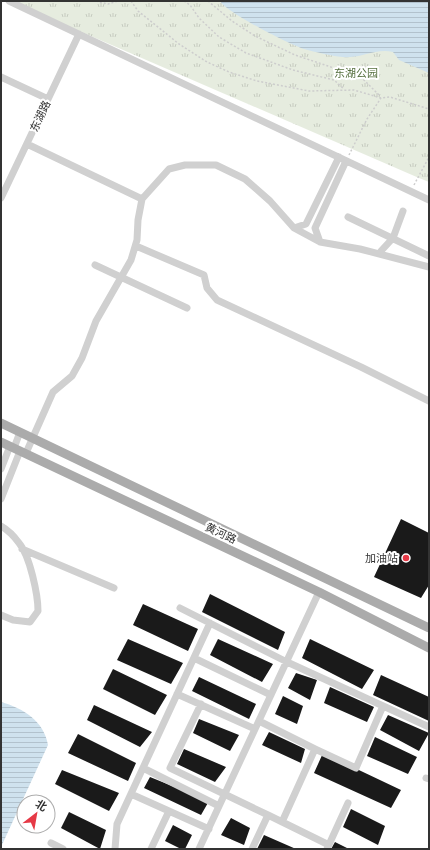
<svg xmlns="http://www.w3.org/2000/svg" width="430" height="850" viewBox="0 0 430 850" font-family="'Roboto Condensed','Noto Sans SC',sans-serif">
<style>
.park{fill:url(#park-tufts)}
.water{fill:url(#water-rules)}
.building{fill:#1a1a1a}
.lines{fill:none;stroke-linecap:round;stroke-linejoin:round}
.path{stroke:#cdcdcd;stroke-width:1.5;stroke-dasharray:2 2;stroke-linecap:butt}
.minor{stroke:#d0d0d0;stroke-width:7}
.major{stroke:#ababab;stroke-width:9}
.poi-dot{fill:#e63946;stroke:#fff;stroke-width:1.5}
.labels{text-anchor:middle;stroke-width:4;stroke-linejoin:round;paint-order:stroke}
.park-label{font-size:11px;fill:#56703f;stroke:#fff}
.street-label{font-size:11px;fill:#333;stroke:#fff}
.poi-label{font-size:11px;fill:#333;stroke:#fff;text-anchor:end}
</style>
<defs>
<pattern id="park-tufts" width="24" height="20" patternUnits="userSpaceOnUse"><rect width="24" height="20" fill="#e6ecdf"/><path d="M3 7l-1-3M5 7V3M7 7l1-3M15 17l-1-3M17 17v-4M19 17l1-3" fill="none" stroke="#c6cbc0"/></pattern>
<pattern id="water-rules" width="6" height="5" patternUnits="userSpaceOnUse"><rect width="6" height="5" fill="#cfe2ee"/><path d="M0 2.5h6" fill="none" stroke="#b2c2cd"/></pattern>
</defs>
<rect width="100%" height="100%" fill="#fff"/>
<path class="park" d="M10 1H429V182L419 178Z"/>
<path class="water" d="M220 1H429V73L399 60 393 52C375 48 361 59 343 57 330 56 316 52 304 49 290 45 226 12 220 1Z
M1 702C23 708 44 721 48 745L1 847Z"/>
<path class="building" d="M401 519 429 533V585L421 598 374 577Z
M210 594 285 632 278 650 202 612Z
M143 604 198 629 188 651 133 625Z
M128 639 183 663 171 684 117 660Z
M218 639 273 664 262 682 210 655Z
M310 639 374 670 362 689 302 658Z
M113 669 167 695 155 715 103 689Z
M296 673 317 680 310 700 288 688Z
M381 675 429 697V721L373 695Z
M199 677 256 704 249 719 192 691Z
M330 687 374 707 367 722 324 703Z
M283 696 303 706 297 724 275 714Z
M94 705 152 732 140 747 87 720Z
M388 715 429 733 419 751 380 730Z
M199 719 239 735 230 751 193 733Z
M269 732 305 749 301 763 262 745Z
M78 734 136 763 128 781 68 753Z
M375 737 417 757 408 774 367 756Z
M184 749 226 767 215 782 177 764Z
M323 753 401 790 391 808 314 773Z
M62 770 119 793 109 811 55 784Z
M150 777 209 801 201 815 144 788Z
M351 809 385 826 378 845 343 827Z
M69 812 106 830 100 849 61 828Z
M231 818 250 828 244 845 221 835Z
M173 825 192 835 185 849H181L165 841Z
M264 835 296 849H257Z
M335 842 349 849H331Z"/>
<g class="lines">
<path class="path" d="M96 1 108 4 118 1
M131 1 138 11 179 44 207 62 229 72 257 81 309 91 354 90 381 98 390 97 429 109
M184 1 190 5 199 18 219 37 246 53 293 70 334 80 344 89
M208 1 232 21 255 36 295 55 361 77 380 96
M349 155 367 119 381 98
M414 185 429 157"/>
<path class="minor" d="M9 1 429 200
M1 77 48 99
M27 144 142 199
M1 198 79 34
M348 217 429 256
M294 228 306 224 339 157
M320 242 315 228 346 161
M136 246 204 275 207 288 217 300 361 367 429 401
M381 251 393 238 403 211
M95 265 187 308
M14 448 20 432
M26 453 53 392 72 376 82 358 96 321 131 260 137 240 138 220 142 199 169 169 185 165H216L245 179 270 201 294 228 320 242 360 249 429 267
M1 469 10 446
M1 499 20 451
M1 526C8 530 14 536 19 543 30 556 38 595 38 611L30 622 13 620 1 615
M22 549 114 588
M180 608 287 662 429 727
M194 658 271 695
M177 694 255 729
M201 704 170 768 268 815 252 849
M259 721 315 749
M143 768 219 806
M426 778 429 779
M268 815 329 845
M282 822 315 749 356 768 383 706
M51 843 63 849
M115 849 117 824 210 623
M151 849 169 811 131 794 209 829
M199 849 319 592
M327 849 348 803"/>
<path class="major" d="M1 423 429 628
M1 442 319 592 429 648"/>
</g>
<circle class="poi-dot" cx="406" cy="558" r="4"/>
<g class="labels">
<g class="park-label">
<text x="356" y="77">东湖公园</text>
</g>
<g class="street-label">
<text transform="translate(40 116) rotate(-65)" y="4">东湖路</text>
<text transform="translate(221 533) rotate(25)" y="4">黄河路</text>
</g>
<g class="poi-label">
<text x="398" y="562">加油站</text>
</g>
</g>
<rect width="430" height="850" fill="none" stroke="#333333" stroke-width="4"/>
<g transform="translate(36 814) rotate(31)"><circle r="19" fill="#ffffff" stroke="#adadad"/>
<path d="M0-3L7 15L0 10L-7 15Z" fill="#e63946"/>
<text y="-6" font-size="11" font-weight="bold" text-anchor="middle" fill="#333333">北</text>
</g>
</svg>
